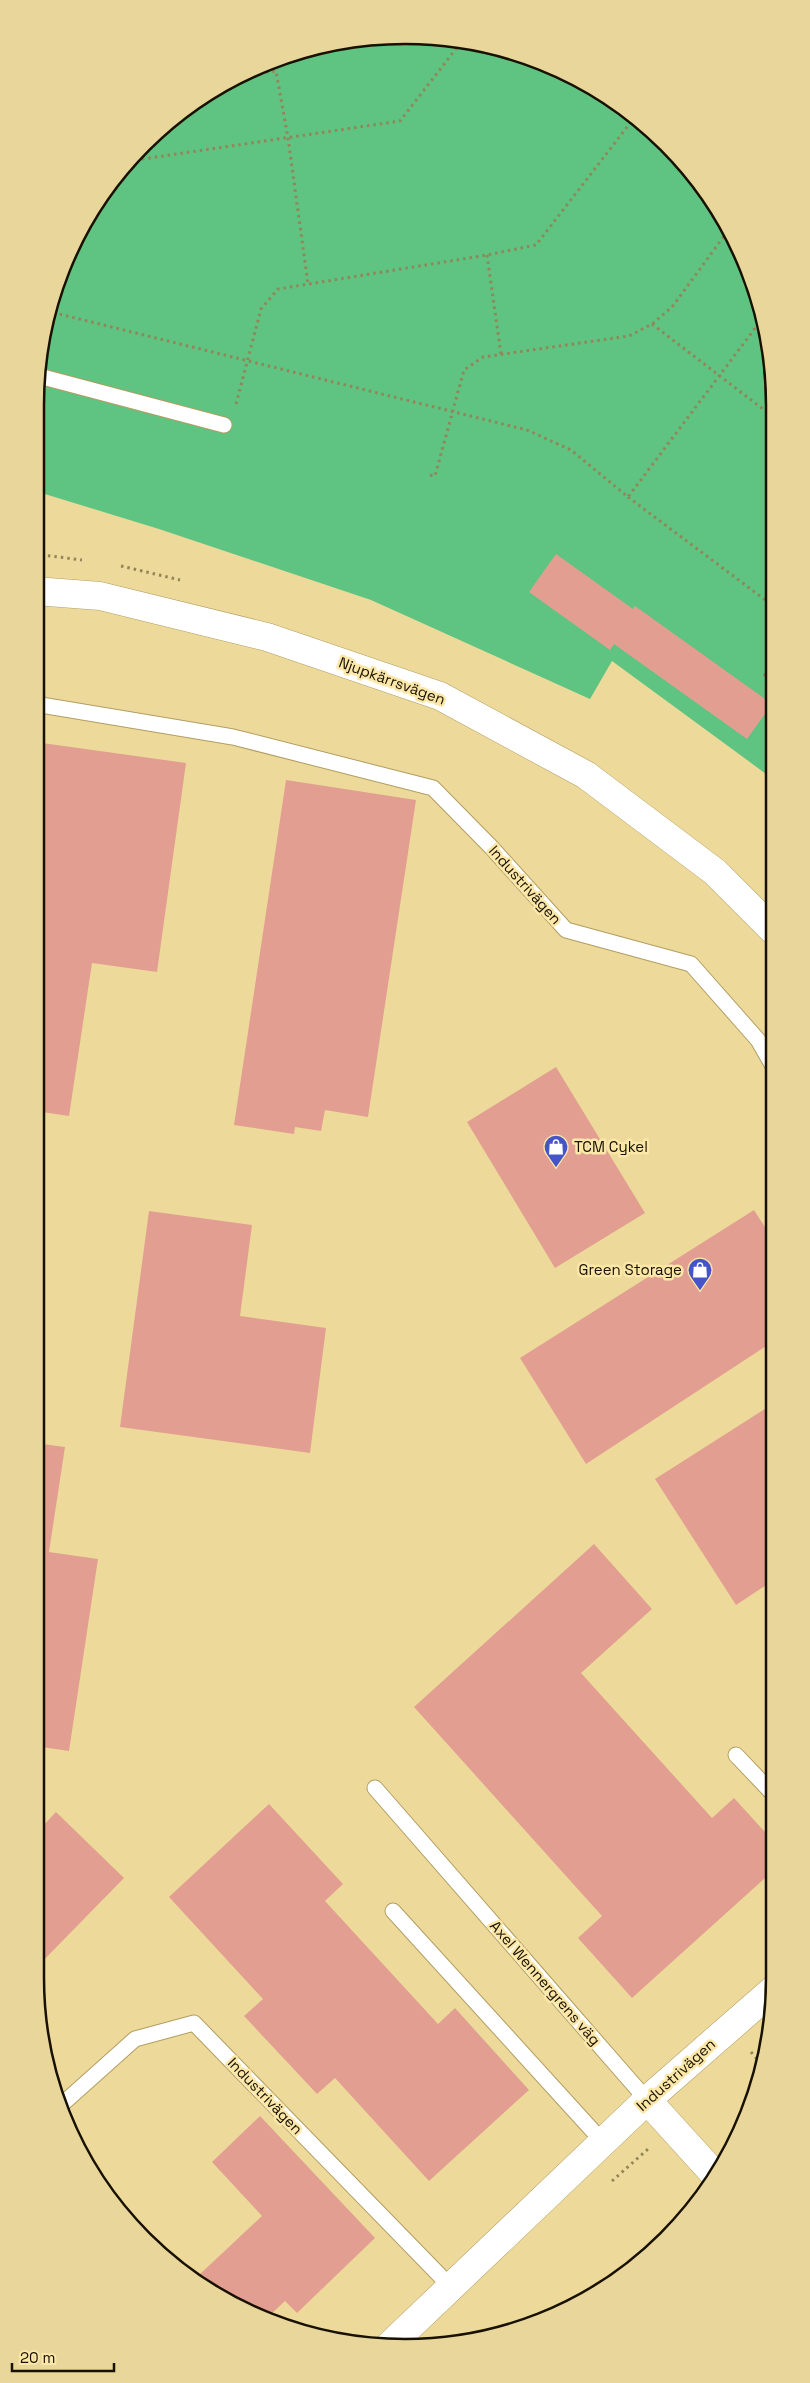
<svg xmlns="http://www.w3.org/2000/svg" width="810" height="2383" viewBox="0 0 810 2383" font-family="'Space Grotesk',sans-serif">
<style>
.green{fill:#5fc381}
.building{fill:#e29f91}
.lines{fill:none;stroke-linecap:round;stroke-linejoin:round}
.service-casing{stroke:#b19e61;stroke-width:17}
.minor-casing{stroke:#b19e61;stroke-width:29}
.path{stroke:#938559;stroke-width:3;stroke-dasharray:2.5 4;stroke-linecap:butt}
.service{stroke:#fff;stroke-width:15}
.minor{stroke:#fff;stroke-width:28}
.labels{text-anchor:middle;stroke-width:5;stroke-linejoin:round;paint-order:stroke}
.street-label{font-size:15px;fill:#191100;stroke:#fbe7a8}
.poi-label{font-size:15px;fill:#191100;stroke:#fbe7a8;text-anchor:start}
.rim{fill:none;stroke:#191100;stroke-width:2.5}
</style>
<rect width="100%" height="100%" fill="#edda9b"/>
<path class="green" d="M429 36 500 48 610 97 683 161 747 263 772 357 773 779 612 661 590 699 371 600 159 529 35 491V405L48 310 73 242 111 180 161 127 220 85 286 55 356 38Z"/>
<path class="building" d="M556 554 633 609 635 606 772 704 747 739 614 644 610 650 529 592Z
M35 742 186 763 157 972 92 963 69 1116 35 1111Z
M286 780 416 800 368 1117 325 1110 321 1131 295 1127 294 1134 234 1125Z
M556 1067 645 1213 555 1268 467 1122Z
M754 1210 774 1241V1341L586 1464 520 1358Z
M149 1211 252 1225 240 1316 326 1328 310 1453 120 1427Z
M774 1403V1580L736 1605 655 1479Z
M35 1443 65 1447 49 1552 98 1559 69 1751 35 1746Z
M594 1544 652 1609 581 1673 712 1818 734 1798 775 1843V1869L632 1998 578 1938 602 1916 414 1707Z
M269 1804 343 1884 325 1901 438 2024 455 2008 529 2090 429 2181 335 2078 317 2094 244 2016 263 1999 169 1897Z
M56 1812 124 1878 35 1969V1834Z
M260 2116 375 2238 297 2313 285 2301 267 2318 241 2310 220 2296 199 2275 262 2216 212 2162Z
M619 2276 620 2278 606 2287Z"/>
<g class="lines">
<defs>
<path id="service" d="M39 376 224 425
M35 704 233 737 433 788 492 848 566 930 691 964 758 1040 773 1066
M736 1755 775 1796
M375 1788 647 2100
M393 1911 603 2142
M59 2107 135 2039 194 2023 450 2286"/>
<path id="minor" d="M35 591 100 596 267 637 440 696 586 775 715 872 773 930
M647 2100 716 2176
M389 2346 647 2100 774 1989"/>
</defs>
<use href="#service" class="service-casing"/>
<use href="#minor" class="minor-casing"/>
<path class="path" d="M240 75 276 71 288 138 308 284
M602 93 632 116
M129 161 400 121 462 41
M487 255 501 354
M47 311 527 430 571 450 628 497 762 319
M652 324 772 416
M236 404 261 309 278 289 487 255 536 245 634 118
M430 475 435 476 464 370 483 357 629 336 652 324 672 307 727 232
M628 497 772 605
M35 554 82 560
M121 566 180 580
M764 676 772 665
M751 2052 763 2066
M612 2181 648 2149"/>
<use href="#service" class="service"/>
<use href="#minor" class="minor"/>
</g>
<defs>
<symbol id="shop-pin" viewBox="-11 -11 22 30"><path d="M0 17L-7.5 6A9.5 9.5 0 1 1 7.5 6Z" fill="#4554c9" stroke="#fbe7a8"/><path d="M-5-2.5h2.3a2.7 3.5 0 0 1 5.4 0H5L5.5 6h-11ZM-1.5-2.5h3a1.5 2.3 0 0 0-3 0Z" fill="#fff"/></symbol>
</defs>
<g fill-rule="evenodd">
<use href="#shop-pin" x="542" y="1133" width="28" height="38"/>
<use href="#shop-pin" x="686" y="1256" width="28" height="38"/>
</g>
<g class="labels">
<g class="street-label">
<text transform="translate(392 681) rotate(20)" y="5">Njupkärrsvägen</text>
<text transform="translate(525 885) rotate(48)" y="5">Industrivägen</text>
<text transform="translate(545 1983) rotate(49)" y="5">Axel Wennergrens väg</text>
<text transform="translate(676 2075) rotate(-42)" y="5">Industrivägen</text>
<text transform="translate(265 2096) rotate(46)" y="5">Industrivägen</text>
</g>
<g class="poi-label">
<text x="574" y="1152">TCM Cykel</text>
<text x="682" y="1275" text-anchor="end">Green Storage</text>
</g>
</g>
<path d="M0 0H810V2383H0ZM405 44H405A361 361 0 0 1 766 405V1978A361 361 0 0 1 405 2339H405A361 361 0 0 1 44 1978V405A361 361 0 0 1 405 44Z" fill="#e9d69b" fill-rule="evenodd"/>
<path class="rim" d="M405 44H405A361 361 0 0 1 766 405V1978A361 361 0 0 1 405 2339H405A361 361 0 0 1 44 1978V405A361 361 0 0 1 405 44Z"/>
<path d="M12 2363v8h102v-8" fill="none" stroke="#191100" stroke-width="2.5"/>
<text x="20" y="2363" font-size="15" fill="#191100" stroke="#fbe7a8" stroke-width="4" paint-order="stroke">20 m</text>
</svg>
